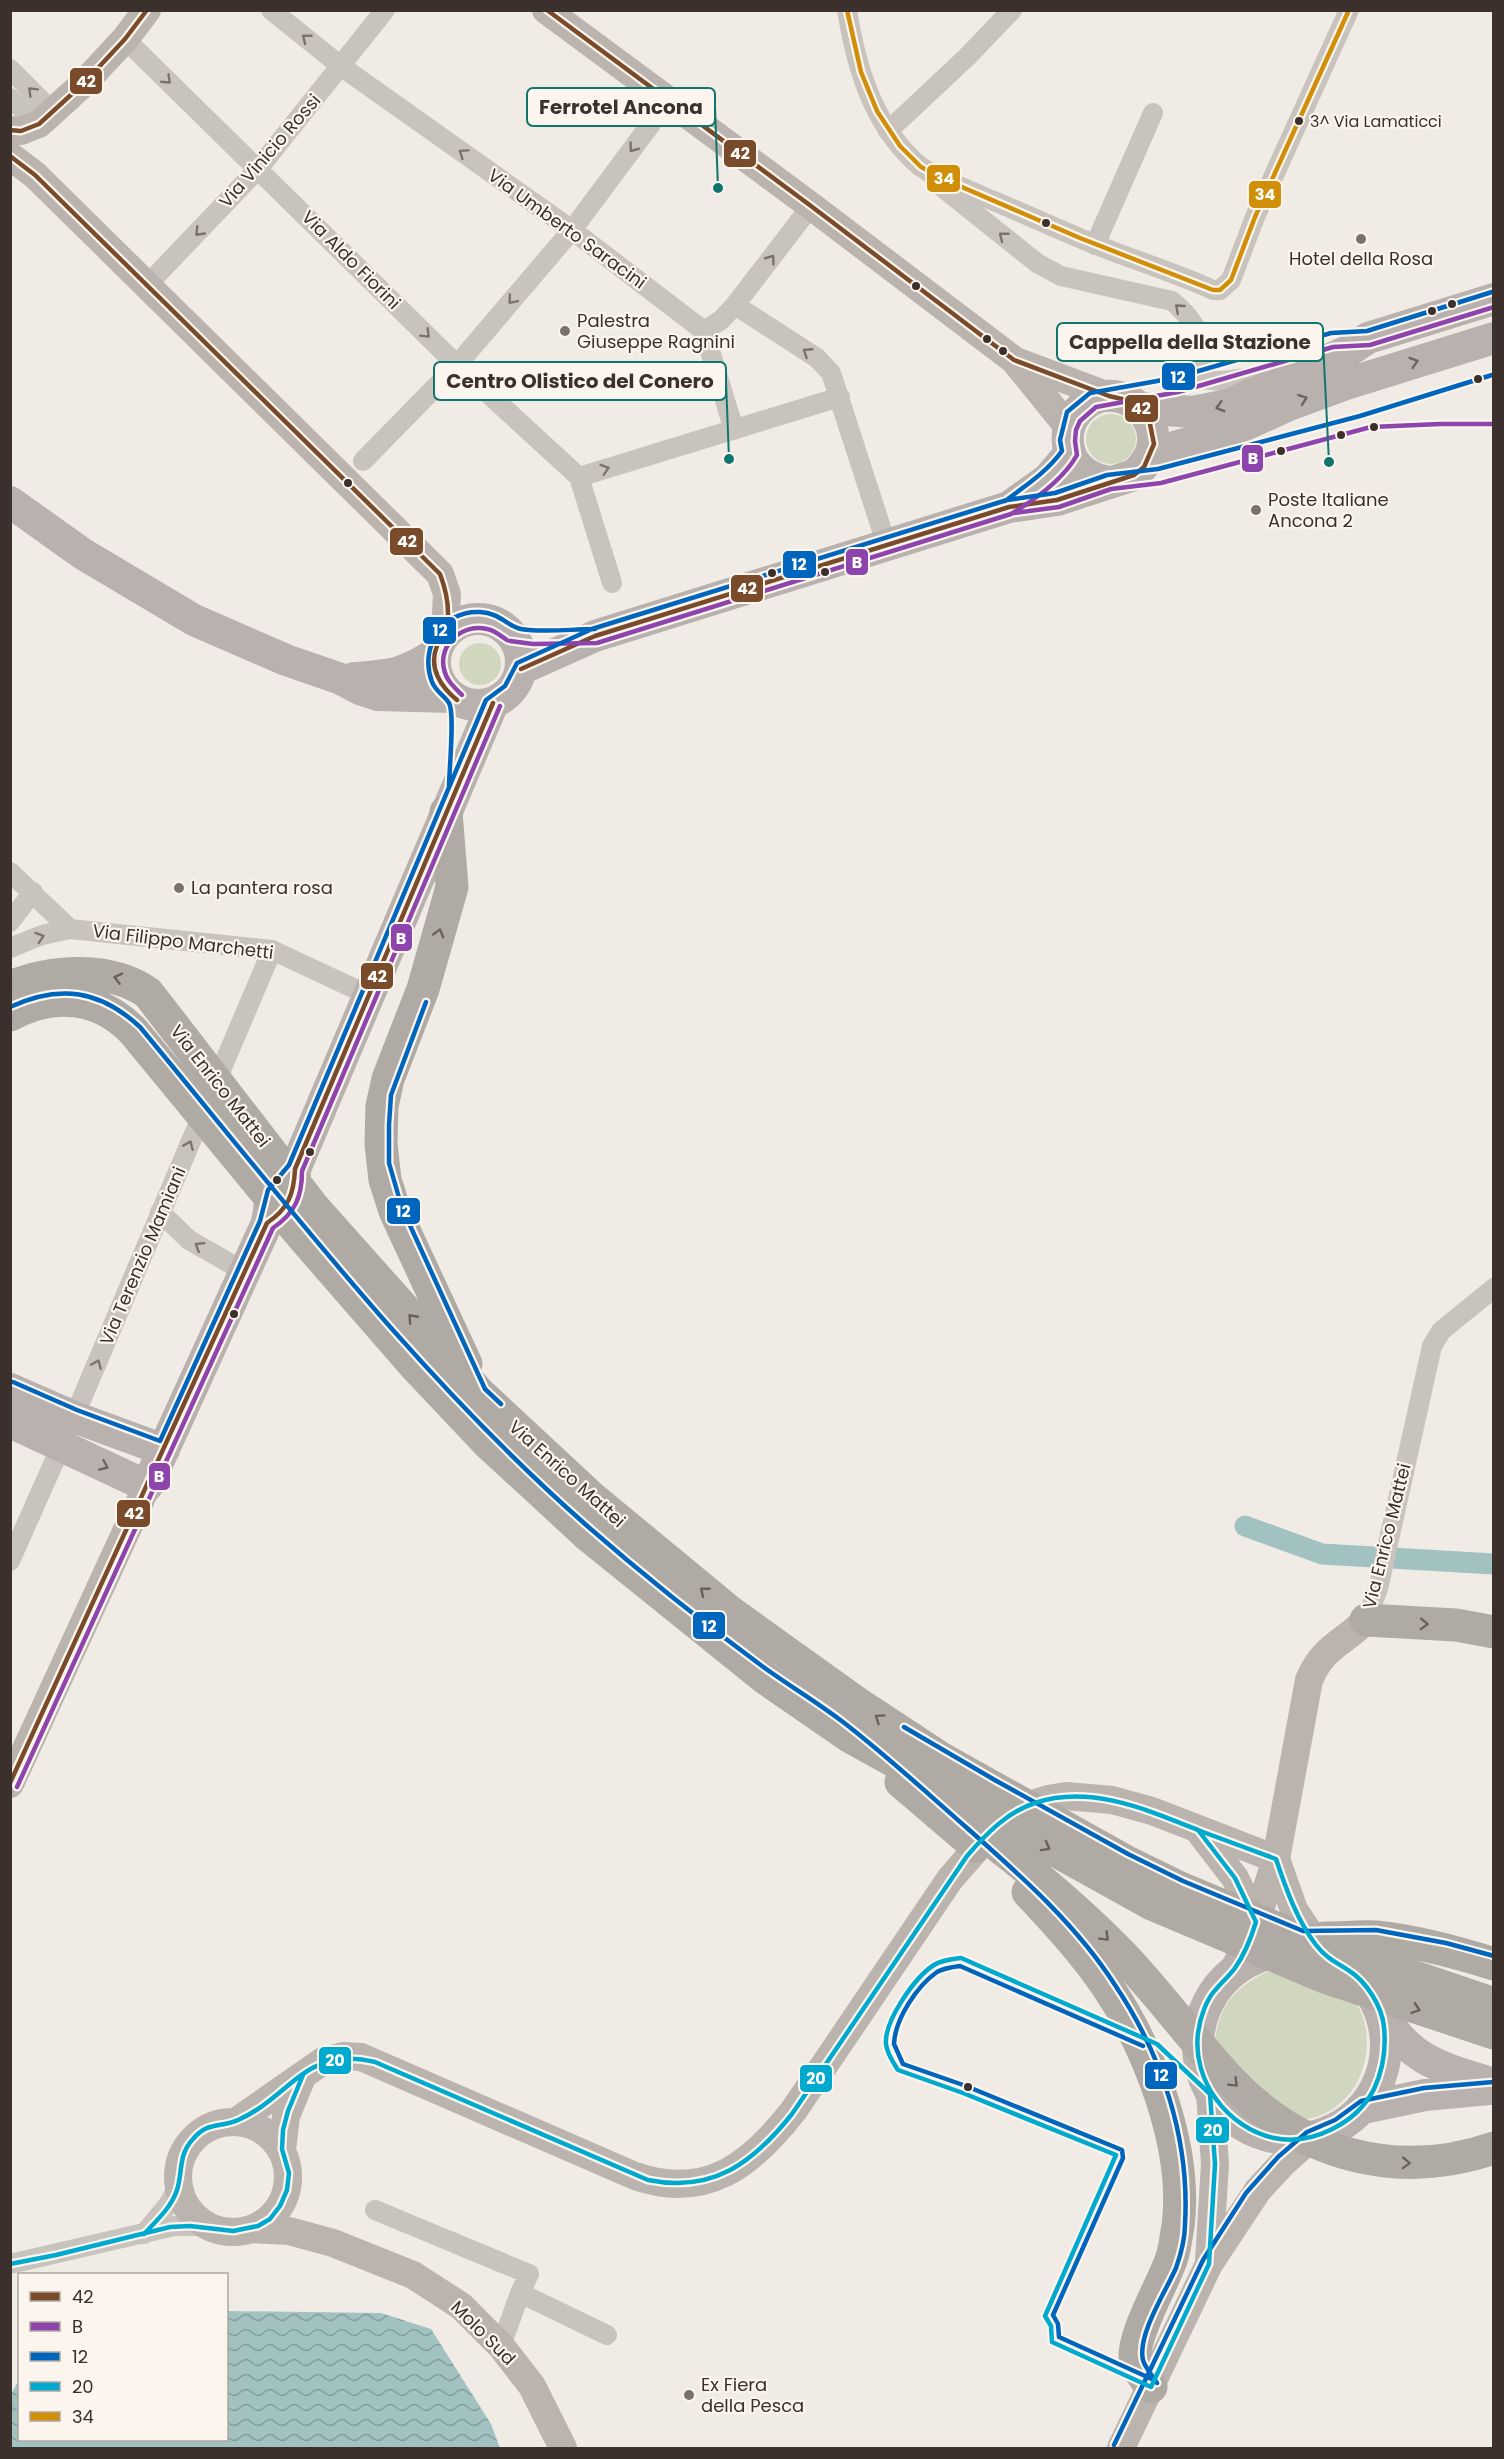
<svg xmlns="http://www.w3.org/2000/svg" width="1504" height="2459" viewBox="0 0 1504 2459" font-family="Poppins,sans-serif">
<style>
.grass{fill:#d1d6bf}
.water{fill:url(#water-waves)}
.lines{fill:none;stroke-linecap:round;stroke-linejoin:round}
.canal{stroke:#a1c2c1;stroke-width:21}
.street{stroke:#c9c3be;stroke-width:20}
.secondary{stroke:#bab3ae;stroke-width:28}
.primary{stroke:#b8b1ad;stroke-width:32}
.highway{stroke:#afaaa4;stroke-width:33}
.bus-1-casing{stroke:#fbf5ee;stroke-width:9}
.bus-2-casing{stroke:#fbf5ee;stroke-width:9}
.bus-3-casing{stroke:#fbf5ee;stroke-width:9}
.bus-4-casing{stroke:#fbf5ee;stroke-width:9}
.bus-5-casing{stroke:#fbf5ee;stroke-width:9}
.bus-1{stroke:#7a4b2a;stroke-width:4.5}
.bus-2{stroke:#8e44ad;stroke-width:4.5}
.bus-3{stroke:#0065bd;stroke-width:4.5}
.bus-4{stroke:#00a9ce;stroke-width:4.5}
.bus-5{stroke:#d18e09;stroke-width:4.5}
.oneway{stroke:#7b726d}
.oneway2{stroke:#6d645f}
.oneway3{stroke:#69615b}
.bus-dot{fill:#3b302b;stroke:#fbf5ee;stroke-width:2}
.poi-dot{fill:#7a716c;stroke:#fbf5ee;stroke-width:2}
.labels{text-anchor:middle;stroke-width:4.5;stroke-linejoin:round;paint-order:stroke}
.bus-label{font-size:16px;fill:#3b302b;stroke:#fbf5ee;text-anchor:start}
.street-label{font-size:18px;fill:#3b302b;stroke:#fbf5ee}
.poi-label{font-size:18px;fill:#3b302b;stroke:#fbf5ee;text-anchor:start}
.leader{fill:none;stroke:#0f766e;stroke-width:2}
.callout-dot{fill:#0f766e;stroke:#fbf5ee;stroke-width:2}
.callout{fill:#fbf5ee;stroke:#0f766e;stroke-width:2}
.callout-label{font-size:20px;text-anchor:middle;font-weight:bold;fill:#3b302b}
.line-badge{stroke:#fbf5ee;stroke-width:2}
.badge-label{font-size:16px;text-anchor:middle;font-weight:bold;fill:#fff}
</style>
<defs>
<pattern id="water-waves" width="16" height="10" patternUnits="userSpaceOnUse" patternTransform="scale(1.5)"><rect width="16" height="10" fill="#a1c2c1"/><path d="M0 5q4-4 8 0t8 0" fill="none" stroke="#849e9d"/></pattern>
</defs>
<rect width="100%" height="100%" fill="#f0ebe5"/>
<path class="grass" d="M1086 439a25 25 0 1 1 50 0a25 25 0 1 1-50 0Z
M459 664a21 21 0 1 1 42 0a21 21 0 1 1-42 0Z
M1269 1971 1344 1988C1349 1995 1357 2002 1360 2010 1378 2050 1360 2103 1316 2117 1309 2119 1300 2120 1293 2121L1214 2045C1220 2004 1232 1989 1269 1971Z"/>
<path class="water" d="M227 2311 381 2313 431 2329 491 2424 500 2448H11V2394L19 2380 20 2440H226Z"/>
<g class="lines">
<path class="canal" d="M1245 1526 1322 1554 1494 1564"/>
<path class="street" d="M271 10 342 67 572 230 704 331 721 320 735 305 817 358 831 373 887 546
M847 10C856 66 872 122 915 162 929 176 966 188 984 197 1021 212 1057 229 1094 244 1133 260 1174 272 1213 290H1220L1231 280 1255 217 1349 10
M125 39 457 365 579 477 840 397
M10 69 53 112
M10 98 39 124
M888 131 967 57 1012 10
M938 184 1037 263 1061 276 1172 301C1188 314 1207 338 1205 359 1205 366 1202 373 1200 379L1224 381 1274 374
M1095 245 1153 113
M147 285 258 169 385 10
M735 305 811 206
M704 331 734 430
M363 461 457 365 572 230 668 101
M579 477 612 583
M10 872 70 929
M10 922 33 892
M10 948 42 935 70 929 272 950 368 995
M160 1212 189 1240 245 1272
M10 1561 74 1417 272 950
M1366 1620 1378 1589 1432 1346 1441 1331 1494 1288
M375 2210 529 2274 520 2293
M144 2234 168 2205 178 2187
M10 2264 174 2226H208
M501 2346 520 2293 607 2335"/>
<path class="secondary" d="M546 10 811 206 1014 360 1069 428
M10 130 21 131 39 124 84 83 125 39 147 10
M10 156 35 175 440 574 447 594 445 634
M1016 361 1109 396
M10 1784 147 1486
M1199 1831 1235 1878 1256 1922
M1276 1859 1294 1910 1323 1953
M1233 1971 1253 1932 1276 1859 1309 1680C1324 1645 1343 1644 1366 1620
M237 2121 323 2061 343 2056 361 2057 635 2176C707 2201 752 2164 794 2110L950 1879 998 1824 1026 1806 1048 1799 1066 1796 1112 1800 1152 1811 1276 1859
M178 2177a55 55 0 1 1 110 0a55 55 0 1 1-110 0Z
M282 2150 286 2116 303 2075
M251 2229 289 2231 333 2243 413 2275 461 2306 501 2346 532 2386 563 2448
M1209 2261 1215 2164 1210 2094
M1121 2448 1209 2264 1258 2190 1283 2163 1311 2138"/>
<path class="primary" d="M1141 408 1193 412 1228 405 1350 350 1368 338 1494 299
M1150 456 1174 447 1236 429 1289 405 1346 384 1494 338
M10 502 83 554 194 620 286 660 341 679 360 689 378 695 452 697
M1013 504 1048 479 1070 453
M435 662a43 43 0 1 1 86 0a43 43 0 1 1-86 0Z
M521 669 595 636 1009 507 1057 500 1134 475C1187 431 1118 366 1078 411 1068 422 1066 436 1069 450 1074 470 1091 479 1109 482
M354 678C391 675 403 675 435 654
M267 1223C291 1208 295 1197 295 1169L493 703
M10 1389 74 1417 164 1450
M10 1422 147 1486 267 1223 270 1203
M1198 2045a94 94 0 1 1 188 0a94 94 0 1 1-188 0Z
M1382 2013C1410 2062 1443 2068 1494 2084
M1363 2108 1425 2095 1489 2089"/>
<path class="highway" d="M446 812 452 887 423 989 388 1079 382 1106 381 1144 385 1180 395 1211 466 1364
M10 987C52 970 110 966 148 993L314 1208 479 1393 592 1498 730 1612 854 1701 942 1759 1125 1861 1180 1888 1302 1939 1494 2004
M10 1015C54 991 100 996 134 1032L302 1236 416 1367 487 1442 590 1537 765 1678 849 1736 1152 1904 1325 1977 1494 2033
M1366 1620 1456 1625 1494 1632
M901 1782 976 1846
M965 1821C1022 1863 1075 1906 1124 1957 1162 1997 1194 2042 1231 2081 1302 2156 1397 2181 1494 2148
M1028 1892C1056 1922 1084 1952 1107 1986 1150 2049 1188 2149 1178 2226 1176 2236 1175 2248 1172 2257 1165 2281 1128 2341 1136 2364 1139 2371 1146 2379 1151 2387
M1325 1938C1342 1938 1359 1936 1376 1937 1416 1941 1456 1952 1494 1964"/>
<defs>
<path id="bus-1" d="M10 130 21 131 39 124 84 83 125 39 147 10
M10 156 35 175 440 574C446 590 450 608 447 625 446 634 441 639 437 646 428 668 441 687 457 700
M521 669 595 636 1009 507 1057 500 1134 475 1144 467 1154 444 1149 419 1141 408 1131 401 1109 396 1014 360 811 206 547 10
M10 1783 267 1223C288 1209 294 1194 295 1169L493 703"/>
<path id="bus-2" d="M1014 513 1059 507 1111 489 1161 483 1371 427 1440 424H1494
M510 641 533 644 597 643 1011 514C1036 499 1063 480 1077 455L1075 441 1076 430 1080 421 1096 407 1178 392 1333 347 1370 345 1494 307
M462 695C454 687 446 680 444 669 438 643 464 623 487 629 494 630 501 636 507 640
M17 1787 273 1228C295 1213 302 1197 302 1171L500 706"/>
<path id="bus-3" d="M1005 501C1025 486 1047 472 1062 451L1060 440 1067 412 1090 393 1174 378 1331 333 1367 331 1492 292
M449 786C449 772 455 713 449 703 445 696 436 692 432 682 419 648 442 610 480 612 500 613 507 626 521 629 545 633 571 629 595 629
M426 1002 391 1095 389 1125V1163L402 1208 485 1389 501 1404
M10 1007C60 984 100 990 140 1027 282 1198 418 1377 585 1524 642 1574 701 1621 762 1666 788 1685 817 1702 843 1722 886 1755 926 1792 967 1828 1021 1876 1076 1924 1115 1985 1162 2055 1190 2139 1185 2224 1185 2239 1181 2254 1176 2268 1166 2291 1137 2335 1143 2360 1145 2368 1153 2376 1157 2383
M13 1382 77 1410 160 1441 260 1221 268 1190 289 1165 486 700 505 686 517 663 592 629 1007 500 1055 493 1107 475 1158 469 1360 416 1492 375
M904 1727 993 1779 1128 1854 1183 1881 1303 1931 1376 1930 1446 1943 1494 1956
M1143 2046 960 1966C952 1967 944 1968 937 1972 917 1986 895 2019 894 2044L903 2064 966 2086 1122 2150 1123 2158 1053 2315 1058 2324 1059 2337 1154 2380
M1114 2445 1203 2260 1246 2193 1278 2157 1307 2132 1335 2120 1361 2101 1424 2088 1493 2082"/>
<path id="bus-4" d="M961 1958 1157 2044 1210 2094 1215 2164 1209 2264 1151 2387 1052 2342 1051 2326 1045 2316 1116 2155 963 2093 898 2070C893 2062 887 2054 886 2044 884 2021 915 1977 934 1965 942 1960 952 1959 961 1958Z
M144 2234C156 2221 171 2208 177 2190 183 2171 178 2155 193 2139 208 2121 221 2128 238 2120 292 2096 305 2045 375 2062L648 2180C713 2193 753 2163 792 2114L967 1856C986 1834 1007 1812 1035 1803 1092 1784 1150 1811 1203 1832 1227 1841 1252 1850 1276 1859 1286 1889 1297 1920 1316 1945 1326 1958 1336 1962 1348 1970 1366 1981 1382 2006 1384 2027 1386 2047 1383 2070 1374 2089 1357 2123 1312 2146 1274 2138 1228 2128 1192 2081 1198 2033 1200 2018 1206 1999 1217 1988 1223 1981 1230 1975 1235 1968 1245 1954 1251 1938 1256 1922L1235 1878 1198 1830
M10 2264 56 2255 170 2227 190 2226 233 2231 258 2226 270 2219 280 2206 287 2190 289 2173 282 2149 283 2130 288 2111 303 2075"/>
<path id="bus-5" d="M847 10 861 72 877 111 900 146 921 167 948 181 1080 238 1213 290H1220L1231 280 1255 217 1349 10"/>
</defs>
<use href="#bus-1" class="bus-1-casing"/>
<use href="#bus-2" class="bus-2-casing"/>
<use href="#bus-3" class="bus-3-casing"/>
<use href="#bus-4" class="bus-4-casing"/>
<use href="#bus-5" class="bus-5-casing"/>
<use href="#bus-1" class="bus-1"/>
<use href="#bus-2" class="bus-2"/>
<use href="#bus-3" class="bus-3"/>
<use href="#bus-4" class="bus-4"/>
<use href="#bus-5" class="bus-5"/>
</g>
<defs><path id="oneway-chevron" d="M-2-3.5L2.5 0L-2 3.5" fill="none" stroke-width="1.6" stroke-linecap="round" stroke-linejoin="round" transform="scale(1.5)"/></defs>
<g class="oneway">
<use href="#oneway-chevron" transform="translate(306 38) rotate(-142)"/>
<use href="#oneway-chevron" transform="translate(167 80) rotate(44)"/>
<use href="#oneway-chevron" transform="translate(32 91) rotate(-135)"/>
<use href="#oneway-chevron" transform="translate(633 148) rotate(127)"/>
<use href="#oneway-chevron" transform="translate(463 153) rotate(-145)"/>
<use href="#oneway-chevron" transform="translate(199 232) rotate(134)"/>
<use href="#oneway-chevron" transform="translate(1003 236) rotate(-141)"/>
<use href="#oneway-chevron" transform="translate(771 259) rotate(-53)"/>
<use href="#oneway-chevron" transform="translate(512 300) rotate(130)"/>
<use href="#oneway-chevron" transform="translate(1179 308) rotate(-139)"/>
<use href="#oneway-chevron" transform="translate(426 334) rotate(45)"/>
<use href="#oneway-chevron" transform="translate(807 352) rotate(-147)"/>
<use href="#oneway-chevron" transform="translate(605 469) rotate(-17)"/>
<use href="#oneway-chevron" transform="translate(40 937) rotate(-18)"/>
<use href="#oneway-chevron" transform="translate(189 1145) rotate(-67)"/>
<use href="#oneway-chevron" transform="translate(199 1246) rotate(-148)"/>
<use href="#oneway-chevron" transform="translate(97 1364) rotate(-67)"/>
</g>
<g class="oneway2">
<use href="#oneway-chevron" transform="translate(1414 362) rotate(-17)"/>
<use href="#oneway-chevron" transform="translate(1303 399) rotate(-20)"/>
<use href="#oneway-chevron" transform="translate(1220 407) rotate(164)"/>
<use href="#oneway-chevron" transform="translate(104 1466) rotate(24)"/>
</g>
<g class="oneway3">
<use href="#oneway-chevron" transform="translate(439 933) rotate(-74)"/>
<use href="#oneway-chevron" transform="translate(118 978) rotate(-166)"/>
<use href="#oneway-chevron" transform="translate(412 1318) rotate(-132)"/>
<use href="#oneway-chevron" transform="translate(704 1591) rotate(-141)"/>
<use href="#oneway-chevron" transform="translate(1424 1624) rotate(2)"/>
<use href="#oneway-chevron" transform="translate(879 1718) rotate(-146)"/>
<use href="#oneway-chevron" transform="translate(1046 1847) rotate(29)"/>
<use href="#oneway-chevron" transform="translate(1105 1937) rotate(45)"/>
<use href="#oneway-chevron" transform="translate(1416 2009) rotate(19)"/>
<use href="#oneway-chevron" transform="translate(1234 2083) rotate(45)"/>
<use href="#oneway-chevron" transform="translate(1406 2163) rotate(2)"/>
</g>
<g class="bus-dot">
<circle cx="1299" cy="121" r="5"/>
<circle cx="1046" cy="223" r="5"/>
<circle cx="916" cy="286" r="5"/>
<circle cx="1452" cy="304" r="5"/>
<circle cx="1432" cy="311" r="5"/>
<circle cx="987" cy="339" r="5"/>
<circle cx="1003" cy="351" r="5"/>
<circle cx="1478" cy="379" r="5"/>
<circle cx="1374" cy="427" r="5"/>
<circle cx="1341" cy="435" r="5"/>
<circle cx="1281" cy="451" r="5"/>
<circle cx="348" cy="483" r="5"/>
<circle cx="825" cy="572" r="5"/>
<circle cx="772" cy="573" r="5"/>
<circle cx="310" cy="1152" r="5"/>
<circle cx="277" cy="1180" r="5"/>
<circle cx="234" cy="1314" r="5"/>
<circle cx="968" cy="2087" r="5"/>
</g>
<g class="poi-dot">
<circle cx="1361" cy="239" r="6"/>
<circle cx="565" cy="331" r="6"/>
<circle cx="1256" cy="510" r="6"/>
<circle cx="179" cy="888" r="6"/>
<circle cx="689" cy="2395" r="6"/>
</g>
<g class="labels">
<g class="bus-label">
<text x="1310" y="127">3^ Via Lamaticci</text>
</g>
<g class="street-label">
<text transform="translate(270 151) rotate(-49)" y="6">Via Vinicio Rossi</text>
<text transform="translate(567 229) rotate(36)" y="6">Via Umberto Saracini</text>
<text transform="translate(351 260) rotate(45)" y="6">Via Aldo Fiorini</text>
<text transform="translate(183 942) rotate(7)" y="6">Via Filippo Marchetti</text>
<text transform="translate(220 1086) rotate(52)" y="6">Via Enrico Mattei</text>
<text transform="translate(143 1256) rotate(-67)" y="6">Via Terenzio Mamiani</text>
<text transform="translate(567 1474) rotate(42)" y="6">Via Enrico Mattei</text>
<text transform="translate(1387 1536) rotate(-76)" y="6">Via Enrico Mattei</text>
<text transform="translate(483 2333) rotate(45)" y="6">Molo Sud</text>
</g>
<g class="poi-label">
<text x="1361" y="265" text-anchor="middle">Hotel della Rosa</text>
<text x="577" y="327">Palestra<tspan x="577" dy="21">Giuseppe Ragnini</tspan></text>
<text x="1268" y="506">Poste Italiane<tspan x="1268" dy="21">Ancona 2</tspan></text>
<text x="191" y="894">La pantera rosa</text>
<text x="701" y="2391">Ex Fiera<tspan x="701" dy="21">della Pesca</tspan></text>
</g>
</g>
<path class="leader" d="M718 188L715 107M1329 462L1323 342M729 459L726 381"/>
<g class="callout-dot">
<circle cx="718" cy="188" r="6"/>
<circle cx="1329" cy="462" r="6"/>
<circle cx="729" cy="459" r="6"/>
</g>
<g class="callout">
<rect x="527" y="88" width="188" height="38" rx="6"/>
<rect x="1057" y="323" width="266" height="38" rx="6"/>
<rect x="434" y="362" width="292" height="38" rx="6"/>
</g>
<g class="callout-label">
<text x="621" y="114">Ferrotel Ancona</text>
<text x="1190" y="349">Cappella della Stazione</text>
<text x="580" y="388">Centro Olistico del Conero</text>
</g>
<g class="line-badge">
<rect x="69" y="67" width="34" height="28" rx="6" fill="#7a4b2a"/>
<rect x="723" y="139" width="34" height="29" rx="6" fill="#7a4b2a"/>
<rect x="926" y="164" width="35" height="29" rx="6" fill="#d18e09"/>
<rect x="1248" y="180" width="34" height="29" rx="6" fill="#d18e09"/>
<rect x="1161" y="362" width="35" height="29" rx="6" fill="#0065bd"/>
<rect x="1124" y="394" width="35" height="29" rx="6" fill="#7a4b2a"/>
<rect x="1241" y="444" width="23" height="29" rx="6" fill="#8e44ad"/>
<rect x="389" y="527" width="35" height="29" rx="6" fill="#7a4b2a"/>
<rect x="845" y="548" width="24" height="28" rx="6" fill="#8e44ad"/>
<rect x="782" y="550" width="35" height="29" rx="6" fill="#0065bd"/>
<rect x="730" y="574" width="34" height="29" rx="6" fill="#7a4b2a"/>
<rect x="422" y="616" width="35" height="29" rx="6" fill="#0065bd"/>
<rect x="390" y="923" width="23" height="29" rx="6" fill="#8e44ad"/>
<rect x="360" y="962" width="34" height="28" rx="6" fill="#7a4b2a"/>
<rect x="386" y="1197" width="35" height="28" rx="6" fill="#0065bd"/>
<rect x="148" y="1462" width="23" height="29" rx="6" fill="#8e44ad"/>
<rect x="116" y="1499" width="35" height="29" rx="6" fill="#7a4b2a"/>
<rect x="692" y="1611" width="34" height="29" rx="6" fill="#0065bd"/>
<rect x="318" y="2046" width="34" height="29" rx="6" fill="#00a9ce"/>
<rect x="1144" y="2061" width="34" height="29" rx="6" fill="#0065bd"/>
<rect x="799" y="2064" width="34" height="29" rx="6" fill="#00a9ce"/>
<rect x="1195" y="2116" width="35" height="28" rx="6" fill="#00a9ce"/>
</g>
<g class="badge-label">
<text x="86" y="87">42</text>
<text x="740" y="159">42</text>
<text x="944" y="184">34</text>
<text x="1265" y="200">34</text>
<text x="1178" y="383">12</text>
<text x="1141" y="414">42</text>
<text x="1253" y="464">B</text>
<text x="407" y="547">42</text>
<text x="857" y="568">B</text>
<text x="799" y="570">12</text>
<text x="747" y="594">42</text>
<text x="440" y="636">12</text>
<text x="401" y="944">B</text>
<text x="377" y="982">42</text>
<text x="403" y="1217">12</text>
<text x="159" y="1482">B</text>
<text x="134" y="1519">42</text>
<text x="709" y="1632">12</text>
<text x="335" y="2066">20</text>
<text x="1161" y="2081">12</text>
<text x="816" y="2084">20</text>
<text x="1213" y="2136">20</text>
</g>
<rect width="1504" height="2459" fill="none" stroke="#3b302b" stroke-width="24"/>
<rect x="18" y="2273" width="210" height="168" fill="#fbf5ee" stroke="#aea6a0" stroke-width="1.5"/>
<rect x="30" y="2292" width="30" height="9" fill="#7a4b2a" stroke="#aea6a0" stroke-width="1.5"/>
<text x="72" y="2303" font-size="18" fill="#3b302b">42</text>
<rect x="30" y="2322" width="30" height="9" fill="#8e44ad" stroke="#aea6a0" stroke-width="1.5"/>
<text x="72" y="2333" font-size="18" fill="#3b302b">B</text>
<rect x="30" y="2352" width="30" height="9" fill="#0065bd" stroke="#aea6a0" stroke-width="1.5"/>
<text x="72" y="2363" font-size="18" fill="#3b302b">12</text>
<rect x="30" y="2382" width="30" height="9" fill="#00a9ce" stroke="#aea6a0" stroke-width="1.5"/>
<text x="72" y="2393" font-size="18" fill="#3b302b">20</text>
<rect x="30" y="2412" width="30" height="9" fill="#d18e09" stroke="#aea6a0" stroke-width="1.5"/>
<text x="72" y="2423" font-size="18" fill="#3b302b">34</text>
</svg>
